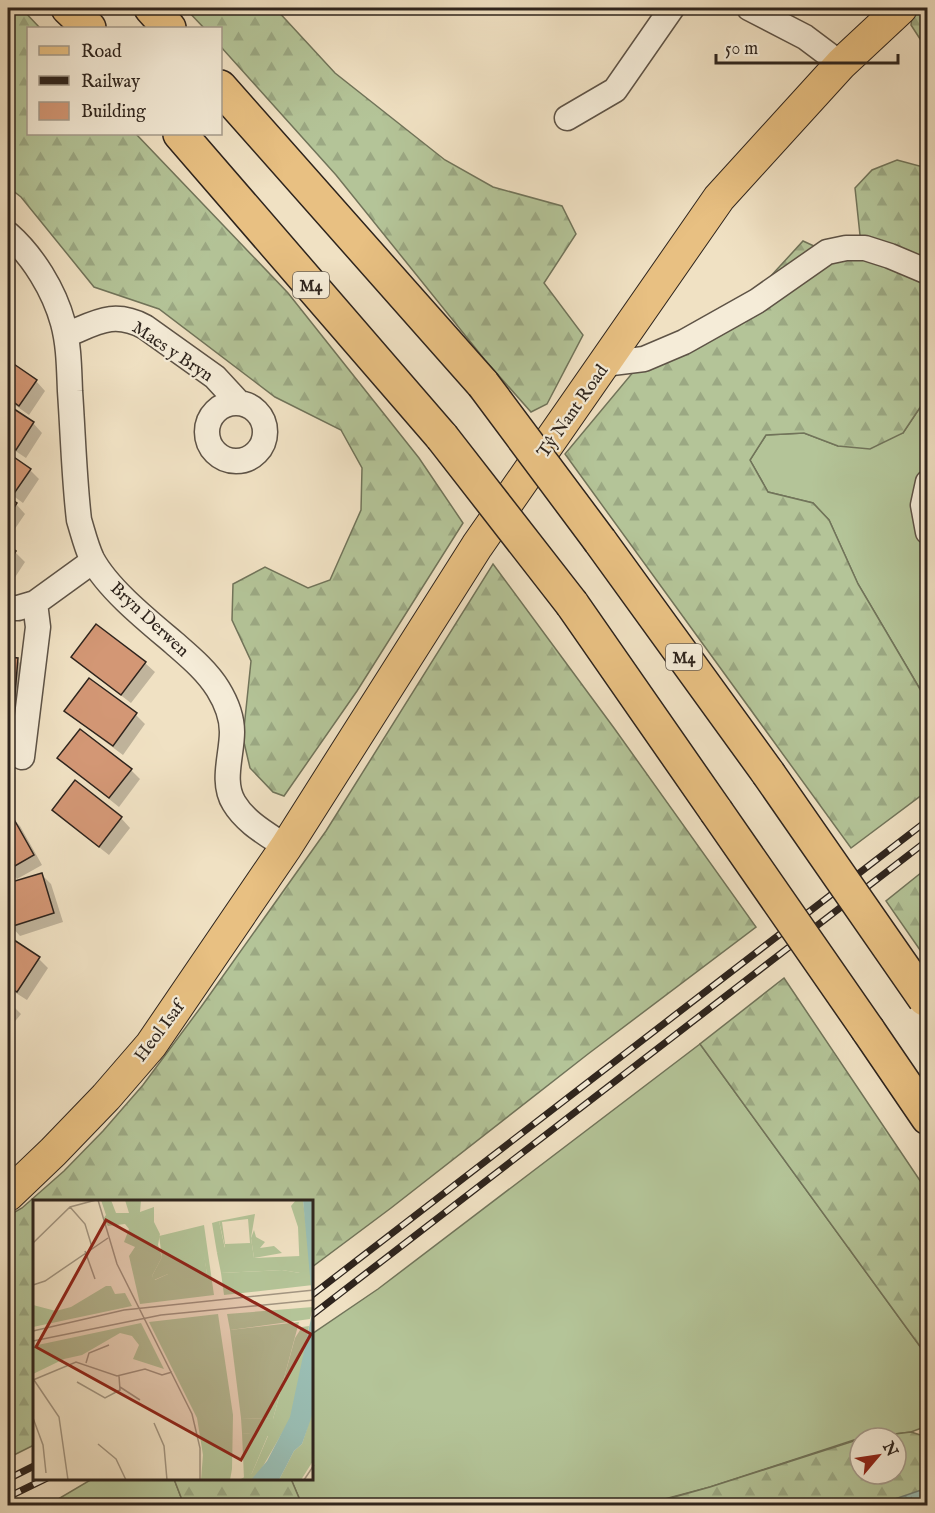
<svg xmlns="http://www.w3.org/2000/svg" width="935" height="1513" viewBox="0 0 935 1513" font-family="'IM FELL English',serif">
<style>
.grass{fill:#b4c498;stroke:#71745a;stroke-width:1.5}
.forest{fill:url(#forest-firs);stroke:#71745a;stroke-width:1.5}
.water{fill:url(#water-ripples);stroke:#6f8078;stroke-width:1.5}
.shadow{fill:#0003}
.building{fill:#d39775;stroke:#2e241d;stroke-width:1.5}
.lines{fill:none;stroke-linecap:round;stroke-linejoin:round}
.minor-casing{stroke:#5e5346;stroke-width:27}
.major-casing{stroke:#2e241d;stroke-width:34}
.highway-casing{stroke:#2e241d;stroke-width:36}
.minor{stroke:#f5ecd8;stroke-width:24}
.major{stroke:#e8c082;stroke-width:32}
.highway{stroke:#e8c082;stroke-width:33}
.rail-casing{stroke:#2e241d;stroke-width:7}
.rail{stroke:#f5ecd8;stroke-width:4.5;stroke-dasharray:14;stroke-linecap:butt}
.highway-bridge-casing{stroke:#2e241d;stroke-width:36;stroke-linecap:butt}
.highway-bridge{stroke:#e8c082;stroke-width:33}
.labels{text-anchor:middle;stroke-width:4.5;stroke-linejoin:round;paint-order:stroke}
.shield{fill:#f5ecd8;stroke:#6a6055;stroke-width:1.5}
.shield-label{font-size:16px;font-weight:bold;fill:#2e241d}
.street-label{font-size:18px;fill:#2e241d;stroke:#f5ecd8}
.inset-road{fill:none;stroke:#a29581;stroke-width:1.5}
.view{fill:#8f2418;fill-opacity:0.15;stroke:#8f2418;stroke-width:3}
.inset-edge{fill:none;stroke:#2e241d;stroke-width:3}
</style>
<defs>
<pattern id="forest-firs" width="22" height="20" patternUnits="userSpaceOnUse" patternTransform="scale(1.5)"><rect width="22" height="20" fill="#b4c498"/><path d="M5 1l3.5 6h-7zM16 11l3.5 6h-7z" fill="#9ba883"/></pattern>
<pattern id="water-ripples" width="26" height="14" patternUnits="userSpaceOnUse" patternTransform="scale(1.5)"><rect width="26" height="14" fill="#9abeb4"/><path d="M2 4q2-2 4 0t4 0M15 11q2-2 4 0t4 0" fill="none" stroke="#7e9a92"/></pattern>
</defs>
<rect width="100%" height="100%" fill="#f0e1c3"/>
<filter id="stains"><feTurbulence type="fractalNoise" baseFrequency=".00333" numOctaves="4"/><feColorMatrix values="0 0 0 0 .2 0 0 0 0 .09 0 0 0 0 .02 0 0 0 .5 -.17"/></filter>
<radialGradient id="worn" r=".72"><stop offset=".6" stop-color="#630" stop-opacity="0"/><stop offset="1" stop-color="#630" stop-opacity=".3"/></radialGradient>
<path class="grass" d="M927 397V701L858 584 829 520 813 503 768 492 750 460 766 435 804 433 838 446 903 433Z
M700 1044 927 1356V1426L911 1432 860 1438 710 1487 642 1505H302L291 1479 312 1478V1334L378 1289Z
M92 1479H174L184 1505H48Z"/>
<path class="forest" d="M8 8H21L40 28H28V134H136L288 293 419 458 463 523 357 691 284 796 273 792 250 768 243 738 251 661 232 620 233 584 265 567 308 588 330 580 361 510 362 468 341 430 275 397 159 309 94 287 21 197 8 187Z
M185 8H275L335 73 445 160 493 187 562 206 576 234 544 283 583 335 547 404 531 412 485 360 336 175 221 47 220 28H204Z
M913 8H927V71L924 45 911 25Z
M897 160 927 168V397L903 433 870 449 838 446 804 433 766 435 750 460 768 492 813 503 829 520 858 584 927 701V791L851 848 565 454 644 359 737 313 803 241 827 252 888 255 860 235 855 188 872 170Z
M493 564 614 728 756 927 588 1054 391 1208 312 1267V1201H34V1445L8 1458V1216L22 1208 64 1171 103 1131 143 1085 201 1007 326 831Z
M927 868V960L886 901Z
M784 978 927 1191V1356L700 1044Z
M911 1432 927 1437V1505L642 1506 710 1487 860 1439V1474H896V1438H863Z
M174 1479H291L302 1505H184Z"/>
<path class="water" d="M927 1488V1505H880L889 1501Z"/>
<path class="shadow" d="M8 362 36 381 45 391 29 415 8 400Z
M8 406 33 423 42 433 26 458 8 446Z
M8 455 30 470 39 479 23 503 8 492Z
M8 499 16 504 25 514 10 536 8 534Z
M8 547 15 552 25 562 8 588Z
M73 656 145 663 155 672 131 703 82 666Z
M8 659 17 660 31 674 26 743 8 742Z
M89 680 136 715 145 724 123 755 76 720 66 710Z
M59 758 131 770 140 779 119 807 69 767Z
M54 810 121 818 130 828 109 855 63 819Z
M10 816 20 826 42 865 17 879 8 869V818Z
M41 874 51 884 63 922 20 936 11 926 8 916V885Z
M8 938 39 959 48 968 27 1000 8 988Z
M8 1001 21 1014 8 1030Z"/>
<path class="building" d="M8 360 37 380 19 406 8 398Z
M8 405 34 422 16 450 8 444Z
M8 453 31 469 13 495 8 491Z
M8 497 17 503 8 517Z
M8 545 16 551 8 565Z
M96 624 146 662 121 695 71 657Z
M8 657 18 658 12 730 8 729Z
M89 678 137 713 113 746 64 711Z
M80 729 132 769 109 798 57 758Z
M75 780 122 817 99 847 52 810Z
M11 814 34 855 8 870V816Z
M42 873 54 913 10 927 8 921V883Z
M8 936 40 957 17 992 8 986Z"/>
<g class="lines">
<defs>
<path id="minor" d="M749 8 805 37 841 64
M567 118 615 90 672 8
M8 234C33 256 54 290 63 323 69 345 69 368 70 391 73 434 74 477 79 520 83 533 86 546 92 559 108 589 148 621 174 643 190 657 207 671 218 689 226 702 232 717 232 732 232 755 221 782 234 803 246 823 267 834 286 847
M66 335C96 323 113 310 145 327L215 377 239 403
M604 364 644 359 684 342 757 301 827 252 846 248H865L890 256 928 272
M207 432a29 29 0 1 1 58 0a29 29 0 1 1-58 0Z
M928 482 923 505 928 532
M8 608H18L35 603 93 561
M22 757 38 627 35 603"/>
<path id="major" d="M8 1195 53 1152 106 1097 151 1045 286 847 477 546 719 198 841 64 901 8"/>
<path id="highway" d="M68 8 89 28
M151 8 169 28
M220 87 483 384
M180 134 442 437
M600 541 768 773
M572 604 716 811
M868 1030 928 1118"/>
</defs>
<use href="#minor" class="minor-casing"/>
<use href="#major" class="major-casing"/>
<use href="#highway" class="highway-casing"/>
<use href="#minor" class="minor"/>
<use href="#major" class="major"/>
<use href="#highway" class="highway"/>
<defs>
<path id="rail" d="M312 1295 928 820
M312 1315 928 840
M8 1479 34 1466
M8 1497 47 1478"/>
</defs>
<use href="#rail" class="rail-casing"/>
<use href="#rail" class="rail"/>
<defs>
<path id="highway-bridge" d="M483 384 600 541
M442 437 572 604
M768 773 925 999
M716 811 868 1030"/>
</defs>
<use href="#highway-bridge" class="highway-bridge-casing"/>
<use href="#highway-bridge" class="highway-bridge"/>
</g>
<g class="labels">
<g class="shield">
<rect x="293" y="272" width="36" height="26" rx="4.5"/>
<rect x="666" y="644" width="36" height="26" rx="4.5"/>
</g>
<g class="shield-label">
<text x="311" y="291">M4</text>
<text x="684" y="663">M4</text>
</g>
<g class="street-label">
<text transform="translate(173 351) rotate(34)" y="6">Maes y Bryn</text>
<text transform="translate(572 411) rotate(-55)" y="6">Tŷ Nant Road</text>
<text transform="translate(150 619) rotate(43)" y="6">Bryn Derwen</text>
<text transform="translate(159 1031) rotate(-53)" y="6">Heol Isaf</text>
</g>
</g>
<g transform="translate(33 1200)">
<rect width="280" height="280" fill="#f0e1c3"/>
<path d="M222 14 218 38 221 58 267 56V73L249 70 188 73 184 53 192 47 186 21ZM215 19 217 43 192 44 189 22ZM167 26 174 74H135L121 80 119 76 129 57 126 36ZM266 122 240 219 208 218 197 130ZM209 233 235 235 219 273 211 279Z" fill="#b4c498" fill-rule="evenodd"/>
<path d="M68 0H78L83 13H96L92 0H108L107 12 121 7V22L127 34 125 45 129 57 119 76 122 80 135 74H174L167 34V26L171 25 181 95 107 104 96 56 102 47 91 42 96 29 92 24 75 26 70 19 73 15ZM263 0H270L280 85 191 95 188 73 249 70 267 73 265 27 258 6ZM186 21 192 49 184 53 179 23ZM221 30 223 37 232 42 227 48 241 46 249 53 221 58 218 38ZM73 86H78L82 94 92 93 99 106 0 127V105L23 111 38 107ZM280 107 277 119 197 130 194 114ZM185 114 200 215 199 269 197 280H168L170 255 164 218 116 122ZM108 123 131 169 100 159 106 145 99 136 87 133 49 155 31 159 0 174V146ZM276 126 260 214 222 280H206L219 273 235 236 209 233 208 218 240 219 262 138 269 127Z" fill="#b4c498"/>
<path d="M280 210V261L268 280H246L261 251 269 244Z" fill="#b4c498"/>
<path d="M270 0H280L281 210 269 244 261 251 246 280H218L234 261 257 217 280 109Z" fill="#9abeb4"/>
<path class="inset-road" d="M65 0 84 64 159 214 167 248V280M37 7 52 24 59 47M0 43 37 7 63 0M52 51 62 79M0 85 12 81 75 38M0 131 91 110 281 90M0 141 128 115 281 100M53 163 56 153 76 145M0 180 43 162 84 176 112 169 129 175 139 172M1 180 26 217 35 280M44 182 72 198 87 190 86 176M87 187 107 200M0 218 10 245 13 273M121 223 131 246 134 280M65 244 83 259 93 280M271 280 281 265"/>
<path class="view" d="M73 20 278 134 208 260 3 147Z"/>
<rect width="280" height="280" class="inset-edge"/>
</g>
<rect width="935" height="1513" fill="none" stroke="#f0e1c3" stroke-width="30"/>
<rect x="9" y="9" width="917" height="1495" fill="none" stroke="#2e241d" stroke-width="3"/>
<rect x="15" y="15" width="905" height="1483" fill="none" stroke="#2e241d" stroke-width="1.5"/>
<rect x="27" y="27" width="195" height="108" fill="#f5ecd8" stroke="#a59c8d" stroke-width="1.5"/>
<rect x="39" y="46" width="30" height="9" fill="#e8c082" stroke="#a59c8d" stroke-width="1.5"/>
<text x="81" y="57" font-size="18" fill="#2e241d">Road</text>
<rect x="39" y="76" width="30" height="9" fill="#2e241d" stroke="#a59c8d" stroke-width="1.5"/>
<text x="81" y="87" font-size="18" fill="#2e241d">Railway</text>
<rect x="39" y="102" width="30" height="18" fill="#d39775" stroke="#a59c8d" stroke-width="1.5"/>
<text x="81" y="117" font-size="18" fill="#2e241d">Building</text>
<g transform="translate(878 1456) rotate(61)"><circle r="28" fill="#f5ecd8" stroke="#a59c8d" stroke-width="1.5"/>
<path d="M0-4.5L10 22L0 15L-10 22Z" fill="#8f2418"/>
<text y="-9" font-size="16" font-weight="bold" text-anchor="middle" fill="#2e241d">N</text>
</g>
<path d="M716 54v9h182v-9" fill="none" stroke="#2e241d" stroke-width="3"/>
<text x="725" y="54" font-size="18" fill="#2e241d" stroke="#f5ecd8" stroke-width="4.5" paint-order="stroke">50 m</text>
<rect width="100%" height="100%" filter="url(#stains)"/>
<rect width="100%" height="100%" fill="url(#worn)"/>
</svg>
